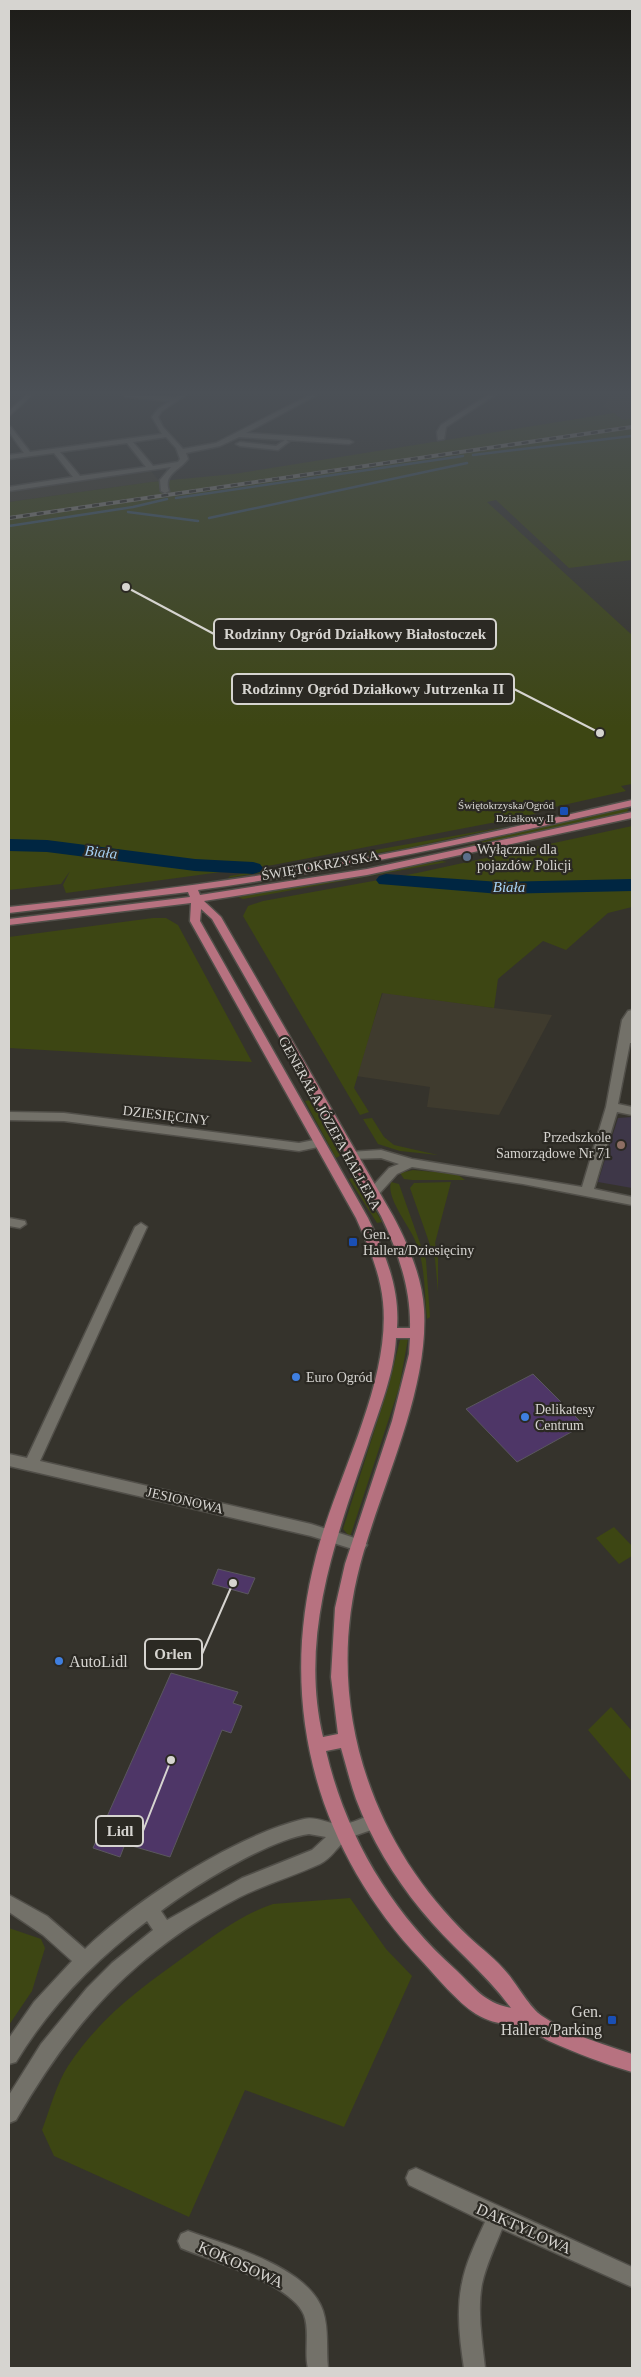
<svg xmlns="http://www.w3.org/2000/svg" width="641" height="2377" viewBox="0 0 641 2377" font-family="Georgia,serif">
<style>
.built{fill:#3f3b2e}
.education{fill:#3e3748}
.green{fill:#3d4613}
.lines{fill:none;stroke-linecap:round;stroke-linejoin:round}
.stream{stroke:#405a6d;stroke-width:2.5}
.river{fill:#002642;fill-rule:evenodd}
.building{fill:#4e3667;stroke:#5a575e}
.minor-casing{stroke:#514f49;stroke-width:3}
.major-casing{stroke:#514f49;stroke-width:3}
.minor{fill:#737169;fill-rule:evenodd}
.major{fill:#b77280;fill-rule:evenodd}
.rail-casing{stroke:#888680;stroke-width:4}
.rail{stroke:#2b2923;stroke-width:2.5;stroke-dasharray:7;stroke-linecap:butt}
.transit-dot{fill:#1a4fb4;stroke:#2b2923;stroke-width:2}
.service-dot{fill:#5c6f8a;stroke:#2b2923;stroke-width:2}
.education-dot{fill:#8d6e63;stroke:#2b2923;stroke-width:2}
.shop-dot{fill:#3f7fe0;stroke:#2b2923;stroke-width:2}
.labels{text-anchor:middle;stroke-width:4.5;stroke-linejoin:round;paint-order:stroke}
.far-poi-label{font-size:11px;fill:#d6d4d0;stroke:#2b2923;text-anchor:end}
.poi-label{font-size:14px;fill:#d6d4d0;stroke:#2b2923;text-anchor:start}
.street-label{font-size:14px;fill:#d6d4d0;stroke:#2b2923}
.water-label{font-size:15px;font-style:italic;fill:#a7d2f6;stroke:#2b2923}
.near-poi-label{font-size:16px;fill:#d6d4d0;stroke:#2b2923;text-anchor:start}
.near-street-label{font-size:16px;fill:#d6d4d0;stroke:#2b2923}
.leader{fill:none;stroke:#d6d4d0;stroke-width:2}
.callout-dot{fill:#d6d4d0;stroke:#2b2923;stroke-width:2}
.callout{fill:#2b2923;stroke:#d6d4d0;stroke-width:2}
.callout-label{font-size:15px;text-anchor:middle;font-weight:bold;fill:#d6d4d0}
</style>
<rect width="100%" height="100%" fill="#35332c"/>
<path class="built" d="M611 395H632V419L623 420 603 406Z
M149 469 159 481 9 502V490Z
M383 992 494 1008 552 1015 499 1115 427 1107 430 1087 356 1076Z"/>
<path class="education" d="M632 1117V1188L598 1182 618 1118Z"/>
<path class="green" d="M614 413 623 420 632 419V560L569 568 496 500 487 502 632 635V784L621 786 626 791 550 808 518 820 491 823 273 865 66 893 63 885 70 871 61 884 9 890V502L151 482 234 474Z
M629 808 627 812 453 850 494 838Z
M509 826 408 848 228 878 230 876Z
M632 826V907L608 913 566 950 543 941 498 979 494 1008 382 993 354 1088 369 1112 360 1115 243 916 248 906 263 901 417 873Z
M442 861 447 862 243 899 238 897Z
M153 918H166L178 925 252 1062 9 1048V937Z
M310 1100 343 1154 336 1158 305 1101Z
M372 1118 384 1137 394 1145 438 1155 400 1151 378 1144 363 1119Z
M413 1170 457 1174 465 1180H412L404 1179 400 1173Z
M356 1177 382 1222 377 1223 349 1179Z
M391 1182 399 1184 426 1260 430 1317 427 1319C424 1293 426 1263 414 1238 407 1223 386 1197 391 1182Z
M451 1182 435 1243 438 1259V1292L435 1259 410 1188 414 1183Z
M408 1339 399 1388 350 1537 343 1529 389 1385 400 1340Z
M614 1527 632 1546V1556L619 1564 596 1538Z
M611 1707 632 1731V1782L588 1730Z
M350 1898 386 1949 412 1976 344 2127 245 2090 189 2217 54 2156 42 2130C50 2109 56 2085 68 2066 102 2015 142 1987 191 1952 216 1934 243 1914 273 1904Z
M9 1928 41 1939 45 1948 32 1991 9 2025Z"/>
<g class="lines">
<path class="stream" d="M473 455 632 436
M176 498 463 456
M128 512 198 521
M209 518 467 463
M9 526 133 507 167 499"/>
<path class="river" d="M9 839 47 840 195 859 253 862 260 864 263 868 260 872 253 874 195 871 47 852 9 851Z
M386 874 500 882 632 879V891L500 894 379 884 376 880 379 876Z"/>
</g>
<path class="building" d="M533 1374 584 1425 517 1462 466 1409Z
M218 1569 255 1578 248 1594 212 1584Z
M171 1673 238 1692 233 1703 242 1706 231 1733 222 1730 170 1857 125 1844 120 1857 93 1848Z"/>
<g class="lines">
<defs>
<path id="minor" d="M26 395H32L9 416V411Z
M123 395 175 397 186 395 162 411 158 417 163 427 183 449 216 443 310 395H317L246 433 349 440 353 442 349 444 286 440 289 442 287 443 278 450 240 446 236 444 240 442 276 446 285 440 239 437 220 446 186 453 188 459C179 471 163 474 169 491L165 493 161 491 160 480 171 467 9 491V487L73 477 54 453 9 459V455L24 453 9 432V426L11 427 30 452 162 434 152 417 158 409 170 401 126 397ZM166 437 176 448 180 459 178 462 153 466 133 442ZM127 443 146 467 80 476 60 452Z
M488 395H495L446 427 444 439 438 440 437 432 441 425Z
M632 1010V1043H630L618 1104 632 1107V1115L617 1112 594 1189 632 1197V1205L523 1184 412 1167 397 1174 378 1195H370L368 1192 370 1189 389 1168 399 1164 381 1158 353 1159 347 1155 349 1152 381 1150 412 1159 582 1187 606 1107 622 1020 628 1011Z
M9 1112 64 1113 299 1143 319 1139 325 1143 323 1146 299 1151 64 1121 9 1120Z
M9 1218 25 1221 26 1224 20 1228 9 1226Z
M141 1223 147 1227 40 1461 311 1524 364 1541 367 1545 364 1549 359 1551 311 1536 9 1466V1454L27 1458 135 1227Z
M374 1813 380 1815 383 1821 380 1827C371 1831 352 1835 345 1841 336 1848 332 1858 320 1864 294 1876 266 1884 240 1897 136 1951 74 2020 16 2120L9 2123V2095L41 2044 87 1988 112 1963 153 1930 147 1921C95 1960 50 2006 16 2062L9 2064V2038L34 2002 72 1961 43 1935 9 1912V1895L47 1916 85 1949C137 1899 234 1836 304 1819 315 1816 326 1823 338 1824 350 1825 363 1818 374 1813ZM309 1834 326 1837 312 1850 242 1878 167 1920 161 1911C194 1886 268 1840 309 1834Z
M416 2168 632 2267V2287L502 2229C495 2247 486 2265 482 2284 477 2311 482 2340 485 2368H464C460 2341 456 2311 462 2283 466 2262 476 2242 485 2222L409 2185 406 2178 409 2171Z
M188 2231C228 2246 308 2266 323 2311 329 2329 326 2350 328 2368H308C304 2352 310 2331 304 2315 291 2283 211 2261 181 2248L178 2241 181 2234Z"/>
<path id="major" d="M632 800V806C488 839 344 870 198 890L200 895 367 869 632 812V818L367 875 204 901 221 917 393 1216C408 1244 422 1277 424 1309 429 1391 381 1485 360 1565 324 1701 368 1840 469 1937 482 1949 497 1960 508 1974 518 1986 530 2008 542 2016 568 2034 602 2044 632 2054V2072C604 2064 576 2053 549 2041 543 2038 537 2034 531 2031 513 2024 493 2025 476 2014 457 2002 437 1977 421 1960 316 1849 277 1704 316 1556 336 1478 391 1382 383 1302 380 1272 368 1245 356 1218L190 921 191 903 9 925V919L190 897 188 892 9 913V907C138 893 267 877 395 852 474 837 553 818 632 800ZM201 909 212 919 381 1216C398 1252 411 1288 410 1328H397C400 1288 385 1253 368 1218L200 921ZM396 1338H410L409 1354 392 1421 345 1564 335 1608 331 1677 338 1734 323 1737C299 1636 336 1538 368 1444 379 1410 394 1375 396 1338ZM341 1748C346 1765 350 1782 356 1799 371 1839 394 1877 421 1910 449 1945 485 1972 511 2008 483 2002 476 1989 456 1970 391 1912 346 1836 326 1751Z"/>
</defs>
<use href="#minor" class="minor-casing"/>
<use href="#major" class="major-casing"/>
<use href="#minor" class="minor"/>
<use href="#major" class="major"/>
<defs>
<path id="rail" d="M9 518 632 427"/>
</defs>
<use href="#rail" class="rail-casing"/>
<use href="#rail" class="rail"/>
</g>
<linearGradient id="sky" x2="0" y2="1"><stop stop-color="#1d1c18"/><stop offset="0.54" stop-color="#4b5056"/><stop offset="1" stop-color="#4b5056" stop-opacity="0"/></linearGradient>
<rect width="641" height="727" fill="url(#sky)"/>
<g class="transit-dot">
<rect x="559" y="806" width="10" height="10" rx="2.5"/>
<rect x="348" y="1237" width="10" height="10" rx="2.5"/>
<rect x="607" y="2015" width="10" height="10" rx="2.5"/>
</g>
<circle class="service-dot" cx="467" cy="857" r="5"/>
<circle class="education-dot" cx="621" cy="1145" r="5"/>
<g class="shop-dot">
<circle cx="296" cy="1377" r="5"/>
<circle cx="525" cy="1417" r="5"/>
<circle cx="59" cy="1661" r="5"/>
</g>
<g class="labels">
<g class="far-poi-label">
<text x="554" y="809">Świętokrzyska/Ogród<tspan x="554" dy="13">Działkowy II</tspan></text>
</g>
<g class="poi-label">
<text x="477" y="854">Wyłącznie dla<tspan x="477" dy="16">pojazdów Policji</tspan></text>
<text x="611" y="1142" text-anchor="end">Przedszkole<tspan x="611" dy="16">Samorządowe Nr 71</tspan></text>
<text x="363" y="1239">Gen.<tspan x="363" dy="16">Hallera/Dziesięciny</tspan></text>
<text x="306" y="1382">Euro Ogród</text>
<text x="535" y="1414">Delikatesy<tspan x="535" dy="16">Centrum</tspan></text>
</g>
<g class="street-label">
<text transform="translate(320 865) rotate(-10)" y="5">ŚWIĘTOKRZYSKA</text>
<text transform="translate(166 1115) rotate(7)" y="5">DZIESIĘCINY</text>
<text transform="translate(330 1123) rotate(61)" y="5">GENERAŁA JÓZEFA HALLERA</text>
<text transform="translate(185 1500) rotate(13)" y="5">JESIONOWA</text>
</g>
<g class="water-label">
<text transform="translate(101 852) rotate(6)" y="5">Biała</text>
<text x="509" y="892">Biała</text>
</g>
<g class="near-poi-label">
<text x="69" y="1667">AutoLidl</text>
<text x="602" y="2017" text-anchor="end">Gen.<tspan x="602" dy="18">Hallera/Parking</tspan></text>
</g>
<g class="near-street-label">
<text transform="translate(524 2228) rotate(24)" y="6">DAKTYLOWA</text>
<text transform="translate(241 2264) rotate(24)" y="6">KOKOSOWA</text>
</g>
</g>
<path class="leader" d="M126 587L214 634M600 733L514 689M233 1583L202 1654M171 1760L143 1831"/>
<g class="callout-dot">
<circle cx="126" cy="587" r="5"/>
<circle cx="600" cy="733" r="5"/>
<circle cx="233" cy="1583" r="5"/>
<circle cx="171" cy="1760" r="5"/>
</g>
<g class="callout">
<rect x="214" y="619" width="282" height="30" rx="5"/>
<rect x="232" y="674" width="282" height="30" rx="5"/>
<rect x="145" y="1639" width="57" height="30" rx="5"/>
<rect x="96" y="1816" width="47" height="30" rx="5"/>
</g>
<g class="callout-label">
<text x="355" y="639">Rodzinny Ogród Działkowy Białostoczek</text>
<text x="373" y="694">Rodzinny Ogród Działkowy Jutrzenka II</text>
<text x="173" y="1659">Orlen</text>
<text x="120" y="1836">Lidl</text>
</g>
<rect width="641" height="2377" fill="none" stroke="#d6d4d0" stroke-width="20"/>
</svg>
